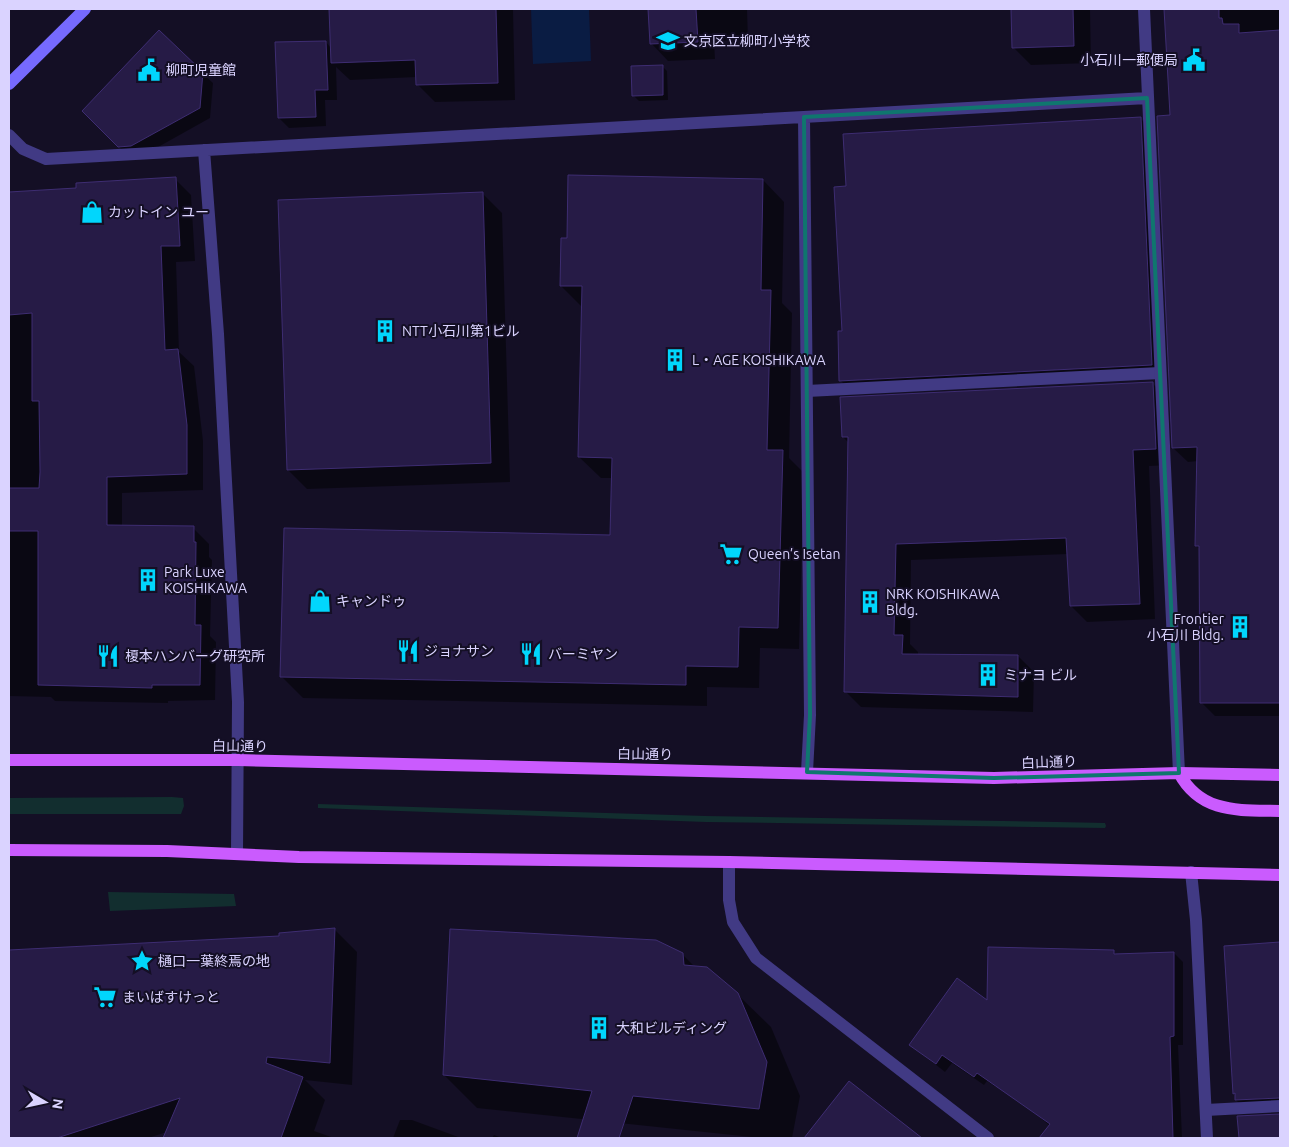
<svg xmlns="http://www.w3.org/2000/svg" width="1289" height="1147" viewBox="0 0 1289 1147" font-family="Ubuntu,'Noto Sans JP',sans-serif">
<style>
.green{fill:#122e2f}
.water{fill:#0a1c43}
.shadow{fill:#0007}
.building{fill:#261b46;stroke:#3e2d72}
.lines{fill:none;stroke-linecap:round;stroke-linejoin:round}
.service{stroke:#413a84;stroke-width:12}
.minor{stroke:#413a84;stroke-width:12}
.secondary{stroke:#766afe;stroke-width:12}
.primary{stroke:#ca5bfe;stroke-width:12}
.marked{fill:none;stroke:#0f766e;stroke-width:4;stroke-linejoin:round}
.labels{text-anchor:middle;stroke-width:4;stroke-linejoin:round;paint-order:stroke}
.poi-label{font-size:14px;fill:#dad3ff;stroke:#140f25;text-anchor:start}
.street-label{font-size:14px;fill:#dad3ff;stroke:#140f25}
</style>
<rect width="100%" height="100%" fill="#140f25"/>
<path class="green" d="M172 797 183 798 184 806 181 814H9V798Z
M318 804 706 816 1058 822 1105 823 1106 826 1105 828 706 822 318 808Z
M108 892 234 894 236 906 110 911Z"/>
<path class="water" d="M531 9H589L591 61 533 64Z"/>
<path class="shadow" d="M330 9H513L515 100 435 102 417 84V77L350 80 336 67 337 100H325L326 126 289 128 279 118 326 42 331 48Z
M650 9H747L748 40 714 41 715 59 668 61 651 43Z
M1012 9H1090L1091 63 1031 65 1013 47Z
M1164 9H1280V716H1215L1201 702 1200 549 1196 546 1198 461 1188 462 1173 448 1171 116Z
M662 66 667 71 668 100 639 101 634 96Z
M202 73 213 83 210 118 142 156 129 157 84 111Z
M1140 118 1148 126 1160 373 849 389 841 381 847 188Z
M175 179 191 195 195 261 176 262 179 352 194 366 203 441V490L122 493V526L193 528 209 544V557L212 560 210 636 216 642 215 700 168 701V703L55 701 51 697 9 696V193L77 189Z
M763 180 784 202 782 303 792 313 789 458 804 473 799 649 760 648 759 688 707 687V706L303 698 281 676 611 537 612 478H601L579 457 582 307 561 286 568 239Z
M482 193 502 213 510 482 307 489 288 470Z
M1152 383 1168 399 1171 465 1149 466 1155 619 1087 622 1071 606 1068 554 911 560 910 644 918 652V655L1018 656 1034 672 1033 712 861 707 845 691 849 443 843 437Z
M335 930 357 952 352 1085 305 1080 325 1100 314 1131 334 1138H164L167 1132 148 1138H9V950L281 937Z
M1280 944V1109L1247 1111 1236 1100 1234 1093 1225 947Z
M1113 951 1117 955 1174 953 1183 962V1045H1178L1182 1138H1041L1050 1126 1029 1108 1018 1059 996 1087 987 1081 984 1085 952 1063 945 1072 911 1045 988 1002Z
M682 954 695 967 737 994 771 1027 800 1096 792 1138H761L477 1108 444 1075Z
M850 1083 920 1138H821L812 1130Z
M1280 1115V1138H1240L1238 1118Z
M400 1120H412L461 1138H393Z
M494 1135 502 1138H492Z"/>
<path class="building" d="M329 9H496L498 83 416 85 415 60 331 63Z
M648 9H696L698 42 650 44Z
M1011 9H1073L1074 46 1012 48Z
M1164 9H1219V18H1222L1223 24H1239V33L1280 30V703H1200L1199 546H1195L1197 447 1172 448 1157 116 1170 115Z
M159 30 203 72 200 108 131 146 118 147 82 111Z
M326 41 328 90H315L316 117 278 118 275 42Z
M663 65V95L632 96 631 66Z
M1141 117 1152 365 839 381 838 331H842L834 187 846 186 843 134Z
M568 175 763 179 761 290H771L767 450H783L778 628 739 627 738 667 686 666V685L280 677 284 528 610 535 612 458 578 457 582 286H560L561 238H567Z
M176 177 180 246H161L165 350 178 349 187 425V474L107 477V525L194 526V542H196L195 625H201L200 685H152V688L38 685V531H9V488H39L40 472 39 401H32V313L9 315V192L76 188V183Z
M483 192 491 463 287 470 278 200Z
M1153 382 1156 449 1133 450 1140 604 1070 606 1066 538 896 544 894 635H903L902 654 1018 655V697L844 692 848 437H842L840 397Z
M335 928 330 1063 267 1057 266 1063 303 1077 281 1138H163L180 1098 57 1138H9V950L279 936V933Z
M450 929 656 940 683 953 684 965 707 967 738 993 767 1062 759 1109 633 1096 619 1138H577L592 1091 443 1075Z
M1280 942V1098L1235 1100V1093L1233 1094 1224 946Z
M988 947 1114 950V954L1174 952V1036L1170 1037 1173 1138H1039L1050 1124 977 1073 974 1077 942 1055 936 1064 909 1045 957 978 987 1000Z
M849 1081 922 1138H804Z
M1280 1114V1138H1239L1237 1116Z"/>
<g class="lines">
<path class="service" d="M807 391 1160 373
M1206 1110 1280 1106"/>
<path class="minor" d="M1144 9 1179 773
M804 117 810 715 807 772
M9 135 23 149 46 159 1147 98
M204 150 218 334 238 702 237 854
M729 862V900L733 922 756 958 988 1138
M1191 872 1196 920 1207 1138"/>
<path class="secondary" d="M9 84 85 9"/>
<path class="primary" d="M9 760H238L994 778 1179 773 1280 775
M1179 773C1201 814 1239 810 1280 811
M9 850 167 851 299 857 729 862 1280 875"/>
</g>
<path class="marked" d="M1147 98 1179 773 994 778 807 772 810 715 804 117Z"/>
<defs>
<symbol id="school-bare" viewBox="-9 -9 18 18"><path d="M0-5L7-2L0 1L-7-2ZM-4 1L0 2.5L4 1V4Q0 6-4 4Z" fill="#01d6fc" stroke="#140f25" stroke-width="2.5" paint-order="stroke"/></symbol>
<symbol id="civic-bare" viewBox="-9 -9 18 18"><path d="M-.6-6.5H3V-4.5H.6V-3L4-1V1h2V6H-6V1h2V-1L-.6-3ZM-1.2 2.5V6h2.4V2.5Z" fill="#01d6fc" stroke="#140f25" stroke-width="2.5" paint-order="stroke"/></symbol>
<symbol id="shop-bare" viewBox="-9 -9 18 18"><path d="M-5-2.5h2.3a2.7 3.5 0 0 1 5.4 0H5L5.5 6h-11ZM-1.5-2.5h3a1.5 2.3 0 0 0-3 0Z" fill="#01d6fc" stroke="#140f25" stroke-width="2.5" paint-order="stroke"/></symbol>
<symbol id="building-bare" viewBox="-9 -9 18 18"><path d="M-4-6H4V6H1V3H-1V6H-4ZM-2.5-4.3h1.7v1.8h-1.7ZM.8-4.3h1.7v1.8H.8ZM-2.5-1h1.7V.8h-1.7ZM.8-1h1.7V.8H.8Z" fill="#01d6fc" stroke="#140f25" stroke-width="2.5" paint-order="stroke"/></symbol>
<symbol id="supermarket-bare" viewBox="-9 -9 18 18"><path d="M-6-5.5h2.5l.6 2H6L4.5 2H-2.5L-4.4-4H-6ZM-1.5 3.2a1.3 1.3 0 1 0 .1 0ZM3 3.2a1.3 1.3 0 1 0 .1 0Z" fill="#01d6fc" stroke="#140f25" stroke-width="2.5" paint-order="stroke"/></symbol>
<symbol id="restaurant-bare" viewBox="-9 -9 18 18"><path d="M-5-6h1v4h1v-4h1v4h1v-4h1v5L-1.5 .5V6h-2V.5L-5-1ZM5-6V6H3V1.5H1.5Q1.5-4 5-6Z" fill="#01d6fc" stroke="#140f25" stroke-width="2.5" paint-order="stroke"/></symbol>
<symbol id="sight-bare" viewBox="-9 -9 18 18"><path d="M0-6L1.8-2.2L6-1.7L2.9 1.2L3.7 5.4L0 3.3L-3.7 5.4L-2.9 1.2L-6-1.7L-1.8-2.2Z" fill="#01d6fc" stroke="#140f25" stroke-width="2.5" paint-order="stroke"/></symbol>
</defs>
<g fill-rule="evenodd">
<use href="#school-bare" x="652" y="25" width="32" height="32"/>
<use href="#civic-bare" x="1178" y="44" width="32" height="32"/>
<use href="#civic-bare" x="133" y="54" width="32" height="32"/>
<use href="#shop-bare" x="76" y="196" width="32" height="32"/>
<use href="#building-bare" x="369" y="315" width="32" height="32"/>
<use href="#building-bare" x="659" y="344" width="32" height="32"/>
<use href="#supermarket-bare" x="715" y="538" width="32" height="32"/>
<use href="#building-bare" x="132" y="564" width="32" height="32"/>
<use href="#shop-bare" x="304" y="585" width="32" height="32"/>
<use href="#building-bare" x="854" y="586" width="32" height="32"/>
<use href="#building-bare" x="1224" y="611" width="32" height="32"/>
<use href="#restaurant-bare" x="392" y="635" width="32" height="32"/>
<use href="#restaurant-bare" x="515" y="638" width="32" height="32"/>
<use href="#restaurant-bare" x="92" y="640" width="32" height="32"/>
<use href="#building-bare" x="972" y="659" width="32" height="32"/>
<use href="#sight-bare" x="126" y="945" width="32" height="32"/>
<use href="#supermarket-bare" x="89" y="981" width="32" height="32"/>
<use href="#building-bare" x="583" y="1012" width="32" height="32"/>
</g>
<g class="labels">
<g class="poi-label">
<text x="684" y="46">文京区立柳町小学校</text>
<text x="1178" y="65" text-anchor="end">小石川一郵便局</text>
<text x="166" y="75">柳町児童館</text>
<text x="108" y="217">カットイン ユー</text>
<text x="402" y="336">NTT小石川第1ビル</text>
<text x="692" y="365">L・AGE KOISHIKAWA</text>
<text x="748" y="559">Queen’s Isetan</text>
<text x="164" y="577">Park Luxe<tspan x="164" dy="16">KOISHIKAWA</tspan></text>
<text x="886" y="599">NRK KOISHIKAWA<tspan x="886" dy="16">Bldg.</tspan></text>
<text x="336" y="606">キャンドゥ</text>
<text x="1224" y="624" text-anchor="end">Frontier<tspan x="1224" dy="16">小石川 Bldg.</tspan></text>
<text x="424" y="656">ジョナサン</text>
<text x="548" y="659">バーミヤン</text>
<text x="125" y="661">榎本ハンバーグ研究所</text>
<text x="1004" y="680">ミナヨ ビル</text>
<text x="158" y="966">樋口一葉終焉の地</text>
<text x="122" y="1002">まいばすけっと</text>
<text x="616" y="1033">大和ビルディング</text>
</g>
<g class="street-label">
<text transform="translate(240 746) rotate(1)" y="5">白山通り</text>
<text transform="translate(645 754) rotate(1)" y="5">白山通り</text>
<text transform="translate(1049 762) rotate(-2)" y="5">白山通り</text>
</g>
</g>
<rect width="1289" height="1147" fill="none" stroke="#dad3ff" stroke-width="20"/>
<g transform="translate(45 1102) rotate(99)" stroke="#140f25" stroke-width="4" paint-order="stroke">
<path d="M0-4L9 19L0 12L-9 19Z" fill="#dad3ff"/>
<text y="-8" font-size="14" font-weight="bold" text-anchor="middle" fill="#dad3ff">N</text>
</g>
</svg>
